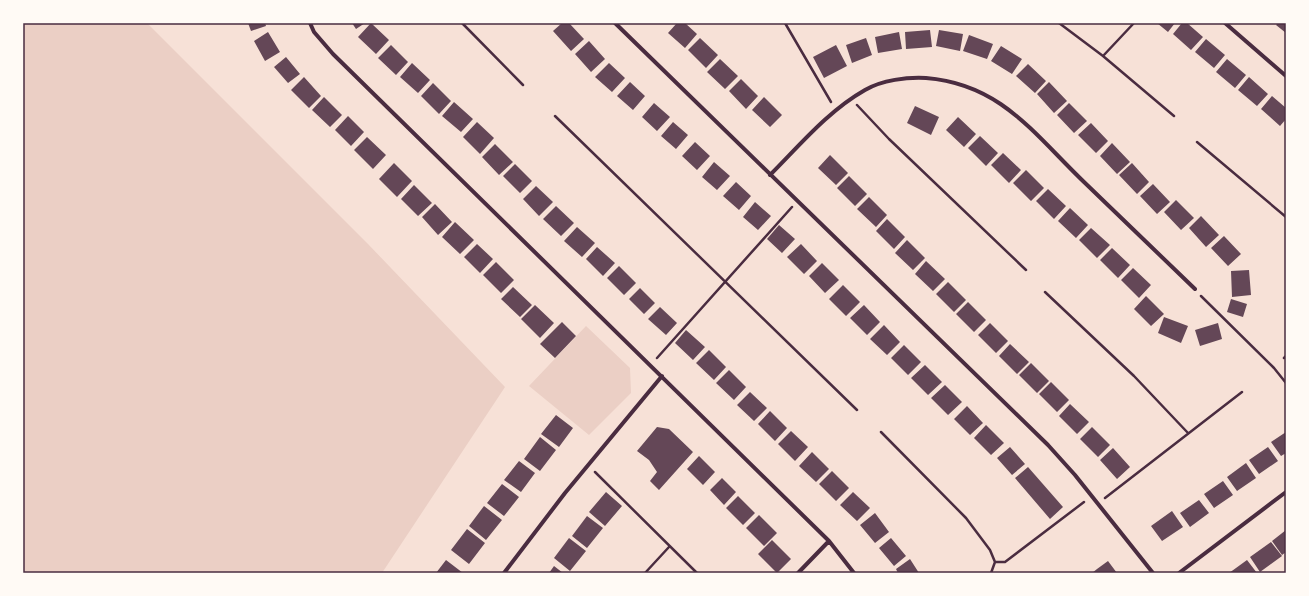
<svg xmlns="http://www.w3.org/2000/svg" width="1309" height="596" viewBox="0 0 1309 596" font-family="'Public Sans',sans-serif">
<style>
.green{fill:#ebcfc5}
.building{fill:#644757}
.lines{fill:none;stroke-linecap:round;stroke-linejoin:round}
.path{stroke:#4a2c40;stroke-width:2.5}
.minor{stroke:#4a2c40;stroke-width:4}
.neatline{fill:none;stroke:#4a2c40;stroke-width:1.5}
</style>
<rect width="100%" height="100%" fill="#f7e1d7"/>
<path class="green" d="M23 23H147L368 244 505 387 382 573H23Z
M586 326 630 368 631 393 589 435 529 386Z"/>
<path class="building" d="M248 23H265L266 26 251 31Z
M352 23H365L356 29Z
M371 23 389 40 376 54 358 37Z
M562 23H569L584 39 571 51 553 31Z
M677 23H685L697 34 685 48 668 33Z
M1157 23H1175L1168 32Z
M1182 23H1187L1203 37 1191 50 1173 34Z
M1278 23H1286V33L1276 25Z
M930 30 932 47 906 49 905 32Z
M939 30 963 34 960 51 936 46Z
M268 32 280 52 265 61 254 41Z
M899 32 902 49 878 53 875 37Z
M969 35 993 44 987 59 963 51Z
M700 38 718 55 706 68 688 50Z
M866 38 872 55 852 63 846 45Z
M1206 39 1225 55 1214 68 1195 52Z
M589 41 605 59 591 72 575 54Z
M391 45 408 62 396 75 378 58Z
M836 45 847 66 824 78 813 57Z
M1001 46 1022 59 1012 74 991 61Z
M286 57 300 74 288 83 274 67Z
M720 59 738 76 725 89 707 72Z
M1227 59 1246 75 1235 88 1216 72Z
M412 63 430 80 418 93 400 77Z
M609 63 625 78 612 92 595 77Z
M1028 64 1046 81 1035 93 1016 76Z
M304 77 321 96 309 108 291 90Z
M1249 77 1268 94 1257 106 1238 90Z
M741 79 758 96 746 109 729 91Z
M630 82 645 96 633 110 617 96Z
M1049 82 1067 101 1054 113 1037 94Z
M433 83 451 101 439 114 421 96Z
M1272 96 1286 108V119L1280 126 1261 109Z
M324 97 342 115 330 127 312 110Z
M764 97 782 115 770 127 752 110Z
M454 102 473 119 461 132 442 116Z
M654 103 670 117 657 131 642 117Z
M1069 103 1087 121 1074 133 1057 115Z
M915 106 939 117 931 135 907 123Z
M348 116 364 132 351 146 335 130Z
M958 117 976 134 964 147 946 130Z
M477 122 494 138 480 154 463 137Z
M673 122 688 135 676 149 661 136Z
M1091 123 1108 141 1096 153 1078 135Z
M980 136 998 153 986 166 968 148Z
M367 137 386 155 373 169 354 150Z
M695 142 710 156 697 170 682 156Z
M1112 143 1130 162 1117 174 1100 156Z
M495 144 513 162 499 175 482 157Z
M1003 153 1021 170 1009 183 991 165Z
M830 155 848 173 836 185 818 168Z
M714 162 730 176 717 190 702 177Z
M394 163 412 181 397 197 379 179Z
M1132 163 1149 182 1137 194 1119 175Z
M515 164 532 181 520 193 503 176Z
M1026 170 1044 188 1031 201 1013 183Z
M849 176 867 194 855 206 837 188Z
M736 182 751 196 739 210 723 196Z
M1153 184 1170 202 1157 214 1140 196Z
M414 185 432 203 418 216 401 199Z
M536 186 553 202 539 216 523 199Z
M1048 189 1066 206 1054 219 1036 201Z
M869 197 887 215 876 227 857 209Z
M1176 200 1194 218 1181 230 1164 212Z
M755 202 771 216 758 230 743 217Z
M435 204 452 222 438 235 422 217Z
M556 206 574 223 561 236 543 219Z
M1070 208 1088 225 1076 238 1058 221Z
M1201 216 1219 235 1206 247 1189 228Z
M887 219 905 237 894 249 876 231Z
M455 222 474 240 460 254 442 237Z
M779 225 795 239 782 253 767 239Z
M577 227 595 243 582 257 564 241Z
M1091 228 1110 245 1097 258 1079 240Z
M1224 236 1241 254 1228 266 1211 248Z
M907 240 925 258 913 270 895 253Z
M477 244 493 259 480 273 464 257Z
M801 244 817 261 804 274 787 257Z
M597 247 615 263 603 276 586 259Z
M1112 248 1130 265 1118 278 1100 260Z
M926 261 945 279 933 291 915 274Z
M496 262 514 280 501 293 483 275Z
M822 263 839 280 825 293 809 276Z
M619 266 636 283 624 295 607 278Z
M1133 268 1151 285 1139 298 1121 280Z
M1249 270 1251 295 1232 297 1231 271Z
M948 282 966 300 954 312 936 294Z
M843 285 860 302 846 316 829 299Z
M513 287 532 305 520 317 501 299Z
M640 288 655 303 644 314 629 299Z
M1146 296 1164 314 1151 326 1134 309Z
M1231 299 1247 304 1243 317 1227 312Z
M968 302 986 320 974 332 956 314Z
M535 305 554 323 540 338 521 319Z
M864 305 880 322 867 335 850 318Z
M660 307 677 323 666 335 648 319Z
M1164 317 1188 326 1181 343 1158 333Z
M562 322 576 336 555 358 540 344Z
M990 323 1008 341 996 353 978 335Z
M1218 323 1222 339 1200 346 1195 330Z
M884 325 900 342 887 355 870 339Z
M686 330 705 347 693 360 675 343Z
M1010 344 1029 362 1017 374 999 356Z
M904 345 921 362 908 375 891 358Z
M709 350 726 367 714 380 696 363Z
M1031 363 1049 381 1037 393 1019 375Z
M925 365 942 382 928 395 911 378Z
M729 370 746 387 734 400 716 383Z
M1051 382 1069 400 1057 412 1039 394Z
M945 385 962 402 948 415 931 398Z
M750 392 767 408 754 421 737 405Z
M1070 404 1089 422 1077 434 1059 416Z
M967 406 983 423 970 435 954 419Z
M770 411 787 428 775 441 758 424Z
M556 415 573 428 559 447 541 434Z
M986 425 1004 443 991 455 974 438Z
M657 427 669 429 693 452 659 490 650 481 657 472 649 460 637 451Z
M1092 427 1110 445 1098 457 1080 439Z
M791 431 808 447 795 461 778 444Z
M1286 432V453L1281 456 1271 442Z
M540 437 556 450 540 471 524 459Z
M1010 447 1025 464 1012 475 997 458Z
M1268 447 1278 461 1259 474 1249 460Z
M1113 448 1130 467 1117 479 1100 460Z
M812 452 829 469 816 482 799 466Z
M699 456 715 472 703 485 687 469Z
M519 461 535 473 521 492 504 480Z
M1246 463 1256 478 1237 491 1227 477Z
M1028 467 1063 507 1050 519 1015 478Z
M832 471 849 488 836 501 819 484Z
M722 478 736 492 724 505 710 490Z
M1223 481 1233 495 1214 508 1204 494Z
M502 484 519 497 504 516 487 503Z
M606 492 622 506 605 526 589 512Z
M853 492 870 508 857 521 840 505Z
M738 496 755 513 743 525 726 508Z
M1199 500 1209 513 1190 527 1180 513Z
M484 506 502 520 486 540 469 526Z
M1172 511 1183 527 1162 541 1151 526Z
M875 513 889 532 875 543 860 525Z
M759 515 777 533 764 546 746 528Z
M587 516 603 528 587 548 572 536Z
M467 529 485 543 469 564 451 550Z
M1286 530V552L1282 555 1272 541Z
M569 538 586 551 570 571 554 558Z
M891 538 906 556 894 566 879 548Z
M772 540 791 559 777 573 758 554Z
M1271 542 1282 556 1260 572 1250 557Z
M910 559 919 573H898L896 569Z
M446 560 463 573H436Z
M1247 560 1257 573H1229L1236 568Z
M1108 561 1117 573H1092L1097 569Z
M554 566 563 573H549Z"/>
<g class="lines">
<path class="path" d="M462 23 523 85
M785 23 831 102
M1059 23 1103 56 1134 23
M1103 56 1174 116
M857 105 889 139 1026 270
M555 116 857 410
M1197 142 1286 217
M1045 292 1134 376 1188 433
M1201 296 1274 368 1286 383
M657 358 792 207
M1284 358 1286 356
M881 432 966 518 990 550 995 562 991 573
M595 472 697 573
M1105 498 1242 392
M995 562H1005L1084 502
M645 573 669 547"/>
<path class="minor" d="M310 23 314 32 333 54 829 541 854 573
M615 23 1048 445 1075 475 1153 573
M1225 23 1286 76
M770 175C800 145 828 111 865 90 882 80 907 77 926 78 1001 84 1034 134 1084 182 1121 218 1158 253 1195 289
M504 573 565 493 662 376
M798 573 829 541
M1179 573 1286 492"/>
</g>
<rect width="1309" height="596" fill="none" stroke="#fffaf5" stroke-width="48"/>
<rect x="24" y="24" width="1261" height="548" class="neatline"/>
</svg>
